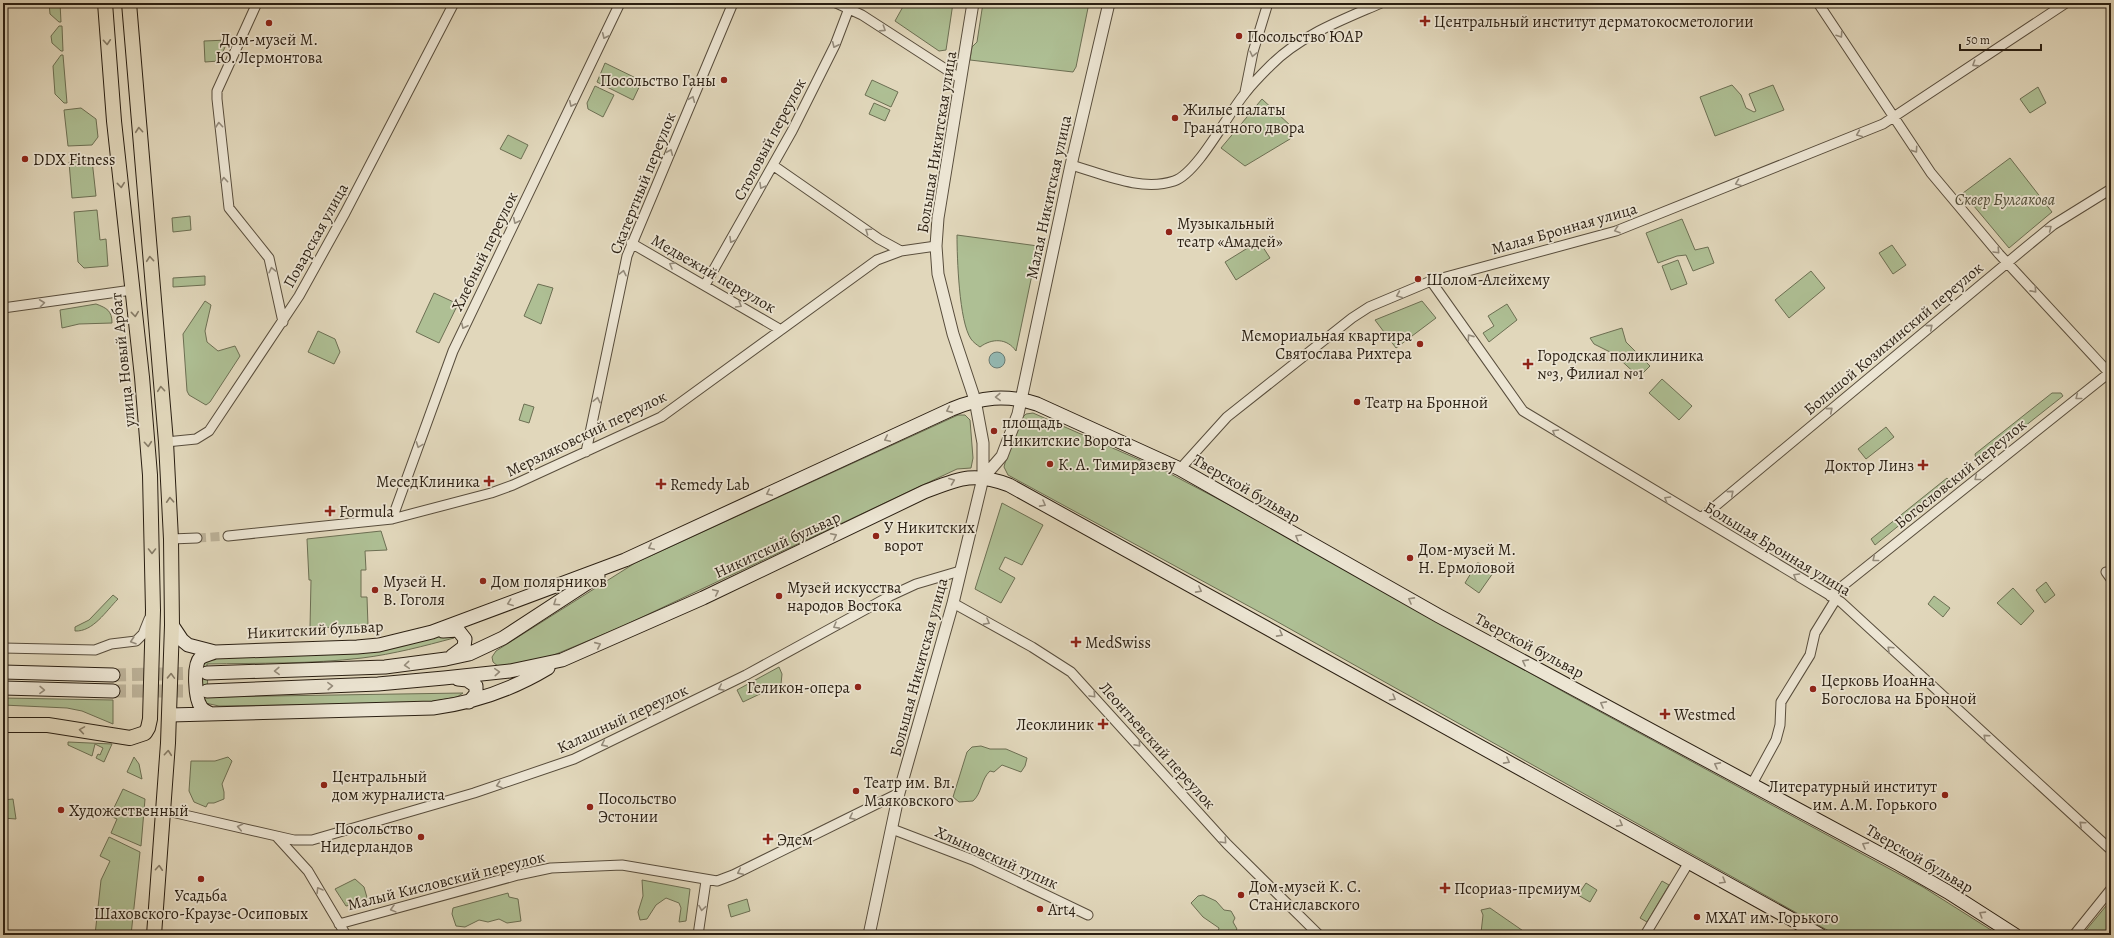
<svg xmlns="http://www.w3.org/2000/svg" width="2114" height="938" viewBox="0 0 2114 938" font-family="Alegreya,serif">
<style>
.green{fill:#aebf94;stroke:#6c6f53}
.water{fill:#94b9b3;stroke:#6a7b73}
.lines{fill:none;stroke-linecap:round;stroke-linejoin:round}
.minor-tunnel{stroke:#bcb299;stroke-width:9;stroke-dasharray:9 4.5;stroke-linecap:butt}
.secondary-tunnel{stroke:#bcb299;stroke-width:13;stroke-dasharray:13 6;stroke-linecap:butt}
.minor-casing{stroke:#584d3c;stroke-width:11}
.tertiary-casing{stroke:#584d3c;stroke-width:13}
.secondary-casing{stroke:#2a1f12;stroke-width:15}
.primary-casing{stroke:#2a1f12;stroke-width:16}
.minor{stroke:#ece5d3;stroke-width:9}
.tertiary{stroke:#ece5d3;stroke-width:11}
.secondary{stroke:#ece5d3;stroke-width:13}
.primary{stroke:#e1d7bb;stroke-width:14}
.oneway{stroke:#958c7c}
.oneway2{stroke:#867b66}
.poi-dot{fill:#8f2418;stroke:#ece5d3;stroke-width:1.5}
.labels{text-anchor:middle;stroke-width:3.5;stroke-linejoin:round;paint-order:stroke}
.poi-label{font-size:16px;fill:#2a1f12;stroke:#ece5d3;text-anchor:start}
.street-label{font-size:16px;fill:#2a1f12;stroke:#ece5d3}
.park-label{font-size:16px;font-style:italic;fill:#524f39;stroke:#ece5d3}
</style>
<rect width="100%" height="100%" fill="#e1d7bb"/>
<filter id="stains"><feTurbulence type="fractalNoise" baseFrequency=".005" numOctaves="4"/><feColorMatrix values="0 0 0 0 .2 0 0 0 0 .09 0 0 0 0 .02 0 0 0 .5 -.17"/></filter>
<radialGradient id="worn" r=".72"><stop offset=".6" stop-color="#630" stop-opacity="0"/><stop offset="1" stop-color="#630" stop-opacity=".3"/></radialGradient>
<path class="green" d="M49 3H60L61 22H59L50 14Z
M905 3H953L946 50 939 51 895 21Z
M983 3H1089L1076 67 1073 72 970 60 972 47 977 42Z
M59 26H62L63 51H61L52 43 51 36Z
M228 40 219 61 205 62 204 41Z
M61 55H63L67 103H64L55 94 53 66Z
M605 63 642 81 633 100 597 82Z
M872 80 898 92 891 107 865 95Z
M1732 85 1741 95 1746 108 1754 112 1756 111 1749 94 1773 85 1784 110 1715 136 1700 97Z
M595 86 614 95 603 117 588 109 587 103Z
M2038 87 2046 103 2030 113 2020 99Z
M1262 99 1292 127 1293 136 1290 139 1245 166 1221 148Z
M874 103 890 110 885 121 869 114Z
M81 108 96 119 98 137 92 145 68 146 64 110Z
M508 135 528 145 521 159 500 149Z
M2010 158 2052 212 2009 248 1963 193Z
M92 160 96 196 72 198 69 162Z
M97 210 100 240 106 239 108 266 84 268 78 262 74 212Z
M190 216 191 230 173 232 172 218Z
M1682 219 1695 250 1708 247 1714 263 1693 271 1686 255 1677 256 1658 263 1646 233Z
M957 235 1038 246 1016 351C1007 338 992 338 980 347 977 345 973 342 971 339 959 322 957 257 957 235Z
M1259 241 1270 258 1236 280 1225 262Z
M1892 245 1906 265 1893 274 1879 253Z
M1678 260 1687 284 1671 290 1662 266Z
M1811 271 1825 288 1789 318 1775 300Z
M205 276V285L173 287V278Z
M538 284 553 288 541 324 524 316Z
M434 293 458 304 439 343 416 332Z
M205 301 211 305 205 331 207 342 218 351 235 346 240 356 210 402 206 405 189 395 187 391 183 334Z
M1422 301 1436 318 1396 348 1375 320Z
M96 304C107 308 112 311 112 323L79 324 62 328 60 310Z
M1507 304 1517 320 1489 342 1483 333 1494 326 1488 316Z
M1622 328 1626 342 1650 366 1639 377 1614 354 1594 344 1590 338Z
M318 331 335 339 340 352 334 364 308 352Z
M1662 379 1692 406 1679 420 1649 393Z
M2052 393H2061L2063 396 1977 464 1975 454Z
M524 404 534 407 529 423 519 420Z
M1033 413 1165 471 1239 510 1571 696 1923 887 1999 935H1836L1276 621 1008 475 1004 467 1005 463 1020 420 1026 414Z
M958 415H965L970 420 973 458 971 468 957 469 621 627 549 657 499 667 493 662 492 657 496 651 635 563Z
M1886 427 1894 437 1866 459 1858 449Z
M1947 478 1951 483 1875 545 1871 539Z
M1002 503 1043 525 1022 565 1005 557 999 569 1015 578 1001 603 975 589Z
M381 531 387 550 365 551 366 570H361V597H367L368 626 310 628 311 580H309L307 539Z
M1477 563H1479L1493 571V573L1479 593 1465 583Z
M2046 582 2055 595 2045 603 2036 590Z
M2013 588 2034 611 2021 625 1997 603Z
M113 595 118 599C106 611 93 632 75 631V627L89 620Z
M1934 596 1950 608 1943 617 1928 604Z
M452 633 455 636 454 638C424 646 394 654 362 658 311 664 259 663 207 664L208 697 463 693 457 697 424 703 219 706 205 703 201 697 203 665 210 658Z
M779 667 782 674 781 684 743 702 737 690Z
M3 698 113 700V724L82 711 67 708 3 705Z
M68 742 112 744 104 762 96 758 98 754 100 755 103 748 95 744 92 756 68 745Z
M981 746 990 749H1006L1027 758 1025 766 1021 772 1002 765 994 772 990 771C981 779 982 793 973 801L959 802 953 797 967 752 972 747Z
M134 757 139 764 142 779 127 772Z
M228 757 232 761 222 784 224 792V799L214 803H208L206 807 194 802 189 791 191 761H215Z
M123 789 145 799 141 846 111 833 117 819 110 816Z
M13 799 16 819 3 818V800Z
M109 837 140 852 131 935H95L101 880 110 861 100 856Z
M355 879 364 887 368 901 346 906 335 889Z
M642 880 690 889 686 921 679 922 681 908 679 903 666 898 656 905 647 919 640 920 638 912 643 896Z
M1662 881 1669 885 1647 922 1640 918Z
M1586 883 1597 890 1590 902 1578 895Z
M508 893 509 897 518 899 521 921 507 923 499 919 488 922 479 920 465 927 456 926 452 914 453 908Z
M1203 895 1216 901 1224 910 1231 911 1235 918 1233 922 1237 929 1232 935H1217L1219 928 1203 917 1191 903 1198 896Z
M747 899 750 911 731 917 728 905Z
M2111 900V935H2082Z
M1490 908 1529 935H1485L1481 933 1483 915 1481 910Z"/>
<path class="water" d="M989 360a8 8 0 1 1 16 0a8 8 0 1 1-16 0Z"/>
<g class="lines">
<path class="minor-tunnel" d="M197 538 228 536"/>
<path class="secondary-tunnel" d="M113 675 205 673
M113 691H207"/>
<defs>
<path id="minor" d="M257 3 217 91V99L229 208 269 258 283 322
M836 3 862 15 961 79
M1818 3 1931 173 1999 254 2111 375
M1245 92 1253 52 1268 3
M1071 165C1103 174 1141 192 1174 181 1198 173 1228 113 1246 92 1253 83 1262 74 1271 65 1301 35 1342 20 1381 3
M774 166 879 239 901 251
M631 243 781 330
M1431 281 1523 411 1841 602 2111 850
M705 285 792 131 835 45 851 3
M3 308 132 290
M166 442 196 439 209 431 299 296 345 213 454 3
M586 452 627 256 733 3
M1180 469 1227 417 1352 318 1369 307 1431 281 1616 231 1883 124 2066 3
M1701 518 2019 253 2053 225 2111 189
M392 519 453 351 620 3
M228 536 392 519 491 493 513 485 661 417 877 260 901 251 936 246
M171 539 197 538
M2106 572 2111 579
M1830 596 2109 373
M953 603 1032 647 1071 672 1227 844 1319 935
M3 648 95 650 111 644 136 641 143 634 149 619
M1752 784 1776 740 1780 725 1781 702 1810 655 1815 633 1836 599
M163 810 294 840H312L474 793 574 759 746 675 890 596 916 584 960 571
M892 829 973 860 1088 915
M277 837 308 871 346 935
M339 924 518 875 551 868 622 865 717 881 733 875 899 793
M698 935 706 881
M1645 935 1689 862
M2074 935 2111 889"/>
<path id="tertiary" d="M983 478 1002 456 1018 414 1071 165 1109 3
M869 935 899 793 953 603 983 478V443L975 400 953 334 938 274 936 246 938 218 973 3"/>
<path id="secondary" d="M172 625 182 640 188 645 215 652 357 647 379 645 432 632 625 560 952 409C981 397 1006 394 1037 404L1180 469 1439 616 1899 864 1948 892 2015 935
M443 631 458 630 465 639 464 647 452 656
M3 672 113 675
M207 673 385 667 446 659 469 654 503 638 598 576
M458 679 467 680 476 686V694L469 702
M3 688 113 691
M207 691 378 684 444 678 510 671 562 660 703 598 924 492C958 479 973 471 1009 485L1820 935
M211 714C207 712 203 710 201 707 195 699 193 665 200 658 204 655 210 654 215 652
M170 715 433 708C472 703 513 689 548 668"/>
<path id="primary" d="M129 3 166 442 171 539 172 625 168 743 154 935
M3 725H48L130 738 145 733 148 728 150 719 153 610 150 475 142 377 114 121 105 3"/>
</defs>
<use href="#minor" class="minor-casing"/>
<use href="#tertiary" class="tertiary-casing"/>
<use href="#secondary" class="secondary-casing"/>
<use href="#primary" class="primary-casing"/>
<use href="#minor" class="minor"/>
<use href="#tertiary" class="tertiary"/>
<use href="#secondary" class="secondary"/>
<use href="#primary" class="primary"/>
</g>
<defs><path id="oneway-chevron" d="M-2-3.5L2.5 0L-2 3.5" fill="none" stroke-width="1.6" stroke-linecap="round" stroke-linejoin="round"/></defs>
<g class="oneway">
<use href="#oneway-chevron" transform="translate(883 29) rotate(33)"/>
<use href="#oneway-chevron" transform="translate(1840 35) rotate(56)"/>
<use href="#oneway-chevron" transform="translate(605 36) rotate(115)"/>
<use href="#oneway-chevron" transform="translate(835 45) rotate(115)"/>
<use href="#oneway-chevron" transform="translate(1253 54) rotate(103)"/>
<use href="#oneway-chevron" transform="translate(1975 64) rotate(147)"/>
<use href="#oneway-chevron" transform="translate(692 99) rotate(-67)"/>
<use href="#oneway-chevron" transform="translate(572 104) rotate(116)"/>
<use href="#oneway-chevron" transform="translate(219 125) rotate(-95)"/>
<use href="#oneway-chevron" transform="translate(1859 134) rotate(158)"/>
<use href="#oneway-chevron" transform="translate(1915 150) rotate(55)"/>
<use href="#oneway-chevron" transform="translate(670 152) rotate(-67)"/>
<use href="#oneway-chevron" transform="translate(224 180) rotate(-95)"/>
<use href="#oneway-chevron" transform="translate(1738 183) rotate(159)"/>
<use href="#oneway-chevron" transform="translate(762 186) rotate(120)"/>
<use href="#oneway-chevron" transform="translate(516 221) rotate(116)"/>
<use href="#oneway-chevron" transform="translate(2049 228) rotate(-38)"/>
<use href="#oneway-chevron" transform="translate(1617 230) rotate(161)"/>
<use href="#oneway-chevron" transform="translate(868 231) rotate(-145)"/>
<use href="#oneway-chevron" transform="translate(732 240) rotate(120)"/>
<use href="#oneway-chevron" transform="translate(1997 251) rotate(47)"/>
<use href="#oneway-chevron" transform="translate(672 265) rotate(-151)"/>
<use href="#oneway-chevron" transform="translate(272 270) rotate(-103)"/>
<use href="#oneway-chevron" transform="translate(623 273) rotate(-78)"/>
<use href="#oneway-chevron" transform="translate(2034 290) rotate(48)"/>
<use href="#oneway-chevron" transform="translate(1399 295) rotate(157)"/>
<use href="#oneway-chevron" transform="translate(42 303) rotate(-7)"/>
<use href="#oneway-chevron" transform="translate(739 305) rotate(30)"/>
<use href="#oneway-chevron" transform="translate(464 326) rotate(115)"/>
<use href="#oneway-chevron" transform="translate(1930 327) rotate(-40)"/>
<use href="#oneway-chevron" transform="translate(1470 337) rotate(-125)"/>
<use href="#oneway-chevron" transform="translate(998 397) rotate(178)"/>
<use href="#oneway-chevron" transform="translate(2078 397) rotate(141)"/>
<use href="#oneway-chevron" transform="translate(597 400) rotate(-78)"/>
<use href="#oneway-chevron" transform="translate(949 410) rotate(156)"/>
<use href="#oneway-chevron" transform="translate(1830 410) rotate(-40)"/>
<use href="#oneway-chevron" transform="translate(1555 432) rotate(-149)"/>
<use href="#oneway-chevron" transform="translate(887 439) rotate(155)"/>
<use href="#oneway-chevron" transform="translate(419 445) rotate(110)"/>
<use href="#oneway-chevron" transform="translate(1977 478) rotate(141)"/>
<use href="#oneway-chevron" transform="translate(952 481) rotate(-21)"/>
<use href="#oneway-chevron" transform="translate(769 493) rotate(155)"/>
<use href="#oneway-chevron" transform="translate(1731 493) rotate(-40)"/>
<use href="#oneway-chevron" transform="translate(1667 499) rotate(-149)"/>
<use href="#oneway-chevron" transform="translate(1043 504) rotate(29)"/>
<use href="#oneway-chevron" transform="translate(834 536) rotate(-26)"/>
<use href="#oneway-chevron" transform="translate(1298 537) rotate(-150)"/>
<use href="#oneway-chevron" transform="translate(651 547) rotate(155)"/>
<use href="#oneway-chevron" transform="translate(1875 559) rotate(141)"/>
<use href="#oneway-chevron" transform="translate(1796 576) rotate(-149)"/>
<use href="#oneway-chevron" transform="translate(1199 590) rotate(28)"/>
<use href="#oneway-chevron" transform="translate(716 592) rotate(-25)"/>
<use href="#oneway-chevron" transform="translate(1411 600) rotate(-151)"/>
<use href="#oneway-chevron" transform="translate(510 603) rotate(160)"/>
<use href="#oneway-chevron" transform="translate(556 603) rotate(146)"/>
<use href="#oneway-chevron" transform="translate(987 622) rotate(29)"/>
<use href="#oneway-chevron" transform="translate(836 626) rotate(151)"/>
<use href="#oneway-chevron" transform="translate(1280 634) rotate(29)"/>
<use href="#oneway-chevron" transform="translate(133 641) rotate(162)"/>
<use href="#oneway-chevron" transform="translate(598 645) rotate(-24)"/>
<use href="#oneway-chevron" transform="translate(1890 649) rotate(-137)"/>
<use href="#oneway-chevron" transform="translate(1525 662) rotate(-152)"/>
<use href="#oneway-chevron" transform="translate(407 665) rotate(175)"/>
<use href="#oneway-chevron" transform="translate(277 671) rotate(178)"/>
<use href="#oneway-chevron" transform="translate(497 672) rotate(-4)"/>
<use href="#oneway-chevron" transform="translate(330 686) rotate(-2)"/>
<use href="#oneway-chevron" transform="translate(721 688) rotate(154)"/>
<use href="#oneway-chevron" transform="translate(42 690) rotate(1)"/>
<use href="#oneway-chevron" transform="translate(1093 695) rotate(47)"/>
<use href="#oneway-chevron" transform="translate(1393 698) rotate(30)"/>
<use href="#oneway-chevron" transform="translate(1603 704) rotate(-152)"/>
<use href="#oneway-chevron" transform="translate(1986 737) rotate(-138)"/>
<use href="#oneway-chevron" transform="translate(604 744) rotate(154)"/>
<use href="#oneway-chevron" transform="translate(1138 744) rotate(49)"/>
<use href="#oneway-chevron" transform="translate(1507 761) rotate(29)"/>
<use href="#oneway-chevron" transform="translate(1717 765) rotate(-152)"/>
<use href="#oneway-chevron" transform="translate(499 785) rotate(162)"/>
<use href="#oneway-chevron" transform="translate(852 817) rotate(154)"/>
<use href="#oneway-chevron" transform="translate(1620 824) rotate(29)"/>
<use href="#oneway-chevron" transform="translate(2082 824) rotate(-138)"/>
<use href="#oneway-chevron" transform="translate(240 827) rotate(-168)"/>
<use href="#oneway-chevron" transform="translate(1224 841) rotate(47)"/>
<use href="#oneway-chevron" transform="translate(1865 845) rotate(-151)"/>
<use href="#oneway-chevron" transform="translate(740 872) rotate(154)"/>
<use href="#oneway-chevron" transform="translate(1723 881) rotate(30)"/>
<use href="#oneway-chevron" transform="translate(319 890) rotate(-121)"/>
<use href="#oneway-chevron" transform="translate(702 908) rotate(99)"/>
<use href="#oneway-chevron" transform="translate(393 909) rotate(165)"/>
<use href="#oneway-chevron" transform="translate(1982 914) rotate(-148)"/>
</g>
<g class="oneway2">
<use href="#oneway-chevron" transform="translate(107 42) rotate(86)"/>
<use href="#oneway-chevron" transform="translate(139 130) rotate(-95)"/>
<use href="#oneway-chevron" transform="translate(121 185) rotate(84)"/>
<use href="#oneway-chevron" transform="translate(150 259) rotate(-95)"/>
<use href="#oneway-chevron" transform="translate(135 314) rotate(84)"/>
<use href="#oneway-chevron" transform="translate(161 389) rotate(-95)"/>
<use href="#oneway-chevron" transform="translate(148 444) rotate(85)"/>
<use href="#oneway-chevron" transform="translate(170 500) rotate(-93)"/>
<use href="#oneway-chevron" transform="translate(152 551) rotate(90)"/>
<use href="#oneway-chevron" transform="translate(171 676) rotate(-88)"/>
<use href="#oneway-chevron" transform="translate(82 730) rotate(-171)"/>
<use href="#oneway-chevron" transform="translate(168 753) rotate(-85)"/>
<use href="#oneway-chevron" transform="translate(159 868) rotate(-86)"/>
</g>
<g class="poi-dot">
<path d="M1423 15h4v4h4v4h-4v4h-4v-4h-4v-4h4z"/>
<circle cx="269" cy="23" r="4"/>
<circle cx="1239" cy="36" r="4"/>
<circle cx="724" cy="80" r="4"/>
<circle cx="1175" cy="118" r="4"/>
<circle cx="25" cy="159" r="4"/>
<circle cx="1169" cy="232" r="4"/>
<circle cx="1418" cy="279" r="4"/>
<circle cx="1420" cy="344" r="4"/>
<path d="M1526 358h4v4h4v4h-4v4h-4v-4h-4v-4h4z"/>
<circle cx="1357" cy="402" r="4"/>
<circle cx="994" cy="431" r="4"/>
<circle cx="1050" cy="464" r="4"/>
<path d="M1921 459h4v4h4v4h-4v4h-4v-4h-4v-4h4z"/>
<path d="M487 475h4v4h4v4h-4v4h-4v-4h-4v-4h4z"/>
<path d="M659 478h4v4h4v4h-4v4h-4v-4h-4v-4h4z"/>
<path d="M328 505h4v4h4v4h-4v4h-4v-4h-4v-4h4z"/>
<circle cx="876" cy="536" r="4"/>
<circle cx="1410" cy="558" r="4"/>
<circle cx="483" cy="581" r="4"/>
<circle cx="375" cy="590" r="4"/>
<circle cx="779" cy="596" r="4"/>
<path d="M1074 636h4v4h4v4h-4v4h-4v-4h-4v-4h4z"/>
<circle cx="858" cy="687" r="4"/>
<circle cx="1813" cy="689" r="4"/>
<path d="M1663 708h4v4h4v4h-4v4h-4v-4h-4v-4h4z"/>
<path d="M1101 718h4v4h4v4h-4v4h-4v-4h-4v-4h4z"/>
<circle cx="324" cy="785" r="4"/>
<circle cx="856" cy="791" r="4"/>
<circle cx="1945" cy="795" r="4"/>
<circle cx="590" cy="807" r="4"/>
<circle cx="61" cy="810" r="4"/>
<circle cx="421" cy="837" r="4"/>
<path d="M766 833h4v4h4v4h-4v4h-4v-4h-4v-4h4z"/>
<circle cx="201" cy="879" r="4"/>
<path d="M1443 882h4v4h4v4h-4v4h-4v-4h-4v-4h4z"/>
<circle cx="1241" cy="895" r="4"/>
<circle cx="1040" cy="909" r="4"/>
<circle cx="1697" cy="917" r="4"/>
</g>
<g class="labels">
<g class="poi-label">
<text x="1434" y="27">Центральный институт дерматокосметологии</text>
<text x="1247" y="42">Посольство ЮАР</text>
<text x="269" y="45" text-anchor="middle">Дом-музей М.<tspan x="269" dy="18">Ю. Лермонтова</tspan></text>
<text x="716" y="86" text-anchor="end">Посольство Ганы</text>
<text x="1183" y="115">Жилые палаты<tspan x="1183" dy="18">Гранатного двора</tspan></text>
<text x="33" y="165">DDX Fitness</text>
<text x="1177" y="229">Музыкальный<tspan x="1177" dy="18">театр «Амадей»</tspan></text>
<text x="1426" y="285">Шолом-Алейхему</text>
<text x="1412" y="341" text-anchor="end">Мемориальная квартира<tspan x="1412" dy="18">Святослава Рихтера</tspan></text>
<text x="1537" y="361">Городская поликлиника<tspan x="1537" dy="18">№3, Филиал №1</tspan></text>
<text x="1365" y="408">Театр на Бронной</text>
<text x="1002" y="428">площадь<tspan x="1002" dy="18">Никитские Ворота</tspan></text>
<text x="1058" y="470">К. А. Тимирязеву</text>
<text x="1914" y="471" text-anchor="end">Доктор Линз</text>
<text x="480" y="487" text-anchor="end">МеседКлиника</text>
<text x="670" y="490">Remedy Lab</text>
<text x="339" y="517">Formula</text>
<text x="884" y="533">У Никитских<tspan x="884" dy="18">ворот</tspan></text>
<text x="1418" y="555">Дом-музей М.<tspan x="1418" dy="18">Н. Ермоловой</tspan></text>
<text x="383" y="587">Музей Н.<tspan x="383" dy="18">В. Гоголя</tspan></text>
<text x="491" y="587">Дом полярников</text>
<text x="787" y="593">Музей искусства<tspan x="787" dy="18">народов Востока</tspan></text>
<text x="1085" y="648">MedSwiss</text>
<text x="1821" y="686">Церковь Иоанна<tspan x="1821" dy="18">Богослова на Бронной</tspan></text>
<text x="850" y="693" text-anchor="end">Геликон-опера</text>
<text x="1674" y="720">Westmed</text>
<text x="1094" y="730" text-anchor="end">Леоклиник</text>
<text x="332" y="782">Центральный<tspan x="332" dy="18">дом журналиста</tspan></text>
<text x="864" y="788">Театр им. Вл.<tspan x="864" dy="18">Маяковского</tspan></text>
<text x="1937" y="792" text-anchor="end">Литературный институт<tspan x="1937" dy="18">им. А.М. Горького</tspan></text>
<text x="598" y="804">Посольство<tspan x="598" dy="18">Эстонии</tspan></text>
<text x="69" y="816">Художественный</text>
<text x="413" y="834" text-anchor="end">Посольство<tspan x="413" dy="18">Нидерландов</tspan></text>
<text x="777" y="845">Эдем</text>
<text x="1249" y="892">Дом-музей К. С.<tspan x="1249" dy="18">Станиславского</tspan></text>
<text x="1454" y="894">Псориаз-премиум</text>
<text x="201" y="901" text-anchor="middle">Усадьба<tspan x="201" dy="18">Шаховского-Краузе-Осиповых</tspan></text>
<text x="1048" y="915">Art4</text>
<text x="1705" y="923">МХАТ им. Горького</text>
</g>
<g class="street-label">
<text transform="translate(769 139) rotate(-62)" y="6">Столовый переулок</text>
<text transform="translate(936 142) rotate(-81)" y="6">Большая Никитская улица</text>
<text transform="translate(642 183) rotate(-68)" y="6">Скатертный переулок</text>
<text transform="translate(1048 197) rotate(-78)" y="6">Малая Никитская улица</text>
<text transform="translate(1564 228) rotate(-16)" y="6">Малая Бронная улица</text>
<text transform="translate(315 235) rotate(-61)" y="6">Поварская улица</text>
<text transform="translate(484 251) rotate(-64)" y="6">Хлебный переулок</text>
<text transform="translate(714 273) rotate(30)" y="6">Медвежий переулок</text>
<text transform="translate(1893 338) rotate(-40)" y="6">Большой Козихинский переулок</text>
<text transform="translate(122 360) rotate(-96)" y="6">улица Новый Арбат</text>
<text transform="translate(586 433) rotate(-26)" y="6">Мерзляковский переулок</text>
<text transform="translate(1960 473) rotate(-39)" y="6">Богословский переулок</text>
<text transform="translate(1247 488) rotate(30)" y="6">Тверской бульвар</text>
<text transform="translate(777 544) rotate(-25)" y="6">Никитский бульвар</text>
<text transform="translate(1778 548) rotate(31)" y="6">Большая Бронная улица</text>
<text transform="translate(315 629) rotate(-3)" y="6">Никитский бульвар</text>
<text transform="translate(1530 645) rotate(28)" y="6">Тверской бульвар</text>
<text transform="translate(918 667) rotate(-75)" y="6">Большая Никитская улица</text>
<text transform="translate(622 718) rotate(-25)" y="6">Калашный переулок</text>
<text transform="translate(1158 745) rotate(48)" y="6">Леонтьевский переулок</text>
<text transform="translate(997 857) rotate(24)" y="6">Хлыновский тупик</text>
<text transform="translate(1920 858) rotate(30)" y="6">Тверской бульвар</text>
<text transform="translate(446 880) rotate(-14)" y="6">Малый Кисловский переулок</text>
</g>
<g class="park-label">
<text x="2005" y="205">Сквер Булгакова</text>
</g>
</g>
<rect width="2114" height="938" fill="none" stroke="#e1d7bb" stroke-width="16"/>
<rect x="4" y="4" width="2106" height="930" fill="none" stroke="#2a1f12" stroke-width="2"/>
<rect x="8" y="8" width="2098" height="922" fill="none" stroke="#2a1f12"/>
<path d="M1960 44v6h81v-6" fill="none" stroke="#2a1f12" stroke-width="2"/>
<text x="1966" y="44" font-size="12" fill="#2a1f12" stroke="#ece5d3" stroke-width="3" paint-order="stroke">50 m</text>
<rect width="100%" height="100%" filter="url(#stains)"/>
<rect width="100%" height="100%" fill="url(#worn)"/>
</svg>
